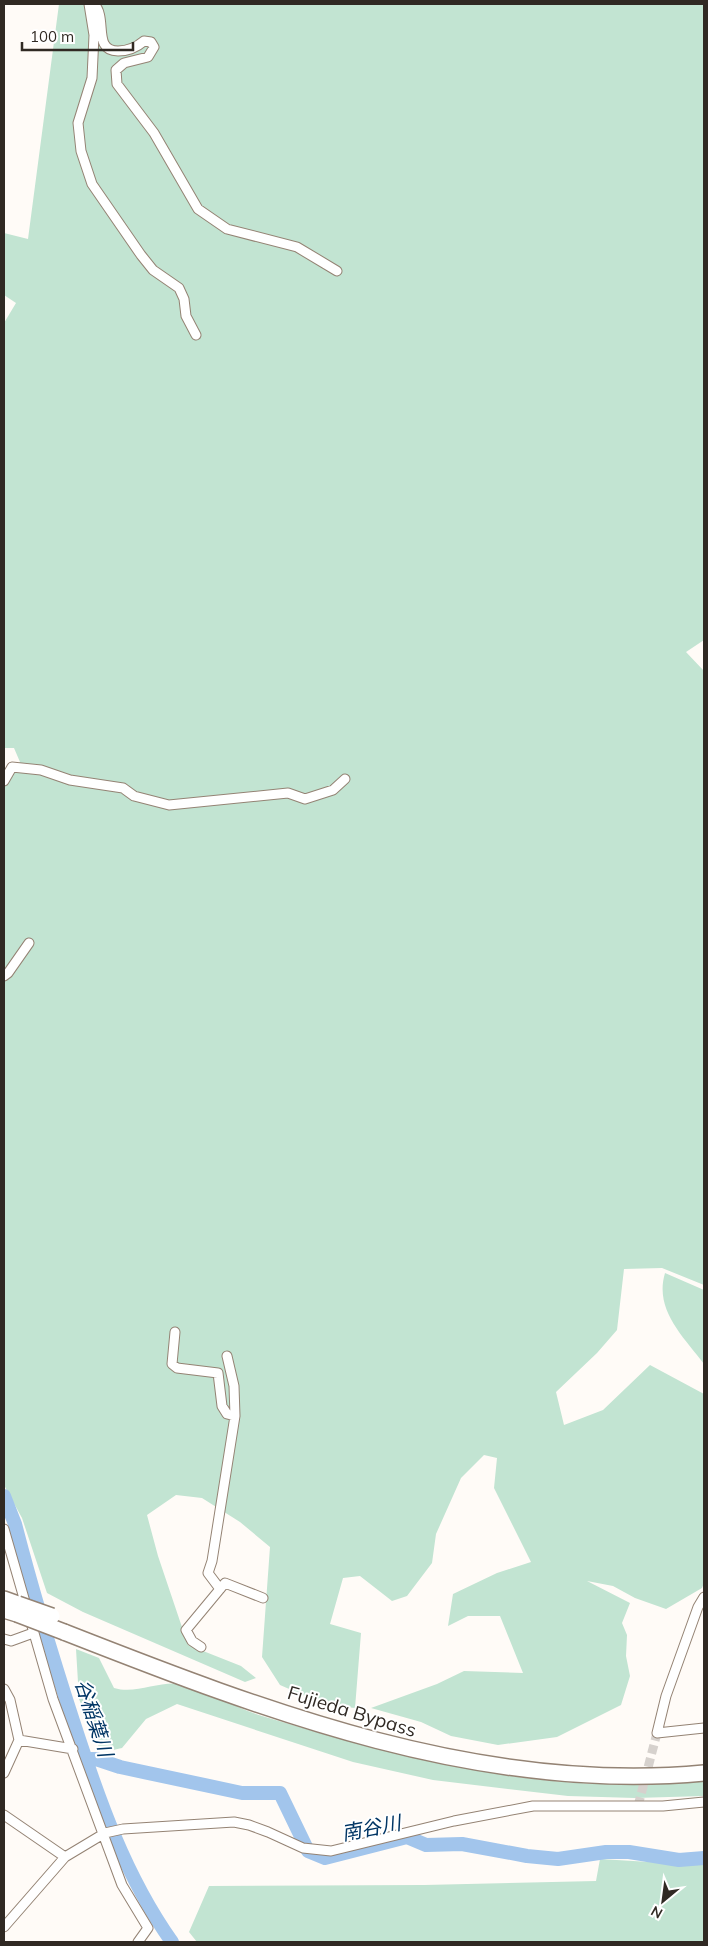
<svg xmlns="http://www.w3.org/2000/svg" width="708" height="1946" viewBox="0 0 708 1946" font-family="Mulish,'Noto Sans JP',sans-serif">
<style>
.green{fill:#c2e4d2}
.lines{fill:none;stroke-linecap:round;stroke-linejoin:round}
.river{stroke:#a2c5ec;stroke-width:14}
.street-tunnel{stroke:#d6d1cd;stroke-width:9;stroke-dasharray:9 4.5;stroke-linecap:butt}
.street-casing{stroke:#948374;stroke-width:11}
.highway-casing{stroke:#948374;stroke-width:18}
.street{stroke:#fff;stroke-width:9}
.highway{stroke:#fff;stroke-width:15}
.highway-bridge-casing{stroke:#948374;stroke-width:18;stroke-linecap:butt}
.highway-bridge{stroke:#fff;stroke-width:15}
.labels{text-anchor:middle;stroke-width:4;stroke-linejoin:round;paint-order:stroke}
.street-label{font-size:19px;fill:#302923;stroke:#fff}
.water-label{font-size:20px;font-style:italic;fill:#003564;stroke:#fff}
</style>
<rect width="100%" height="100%" fill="#fffbf7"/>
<path class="green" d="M59 4H704V640L686 652 704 671V1285L662 1268 624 1269 617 1330 597 1353 556 1392 564 1425 603 1410 650 1365 704 1394V1583L702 1588 666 1609 635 1598 613 1586 587 1581 630 1603 622 1623 627 1635 626 1656 630 1676 621 1705 557 1737 498 1745 451 1736 421 1722 371 1708 437 1684 464 1671 523 1673 500 1616H468L448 1626 453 1594 497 1573 531 1562 494 1488 497 1458 484 1455 461 1478 436 1534 432 1563 407 1596 392 1601 360 1576 343 1578 330 1624 361 1633 355 1708 326 1705 280 1685 262 1657 270 1547 240 1522 202 1498 176 1495 147 1515 158 1556 188 1645 241 1666 256 1678 245 1682 83 1612 47 1593 22 1518 4 1485V774L20 762 14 748H4V323L16 303 4 295V233L28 239Z
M665 1273 704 1290V1364C683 1336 654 1310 665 1273Z
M76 1649 99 1658 114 1688C137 1695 162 1679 185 1685 212 1693 236 1708 262 1716 405 1759 554 1799 704 1779V1796L635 1798 568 1796 433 1780 353 1762 177 1704 146 1719 122 1748 113 1750 99 1747 79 1699Z
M600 1859 683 1864 704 1862V1942H197L189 1932 209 1886 424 1885 596 1881Z"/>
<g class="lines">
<path class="river" d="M4 1496 15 1524C32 1590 52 1656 73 1721 98 1798 125 1876 172 1942
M85 1759H96L120 1767 242 1793H280L308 1851 325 1858 407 1837 426 1845 462 1844 527 1856 558 1859 606 1852H629L679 1860 704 1858"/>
<path class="street-tunnel" d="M638 1806 657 1733"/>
<defs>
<path id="street" d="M89 4 94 35 92 78 78 123 81 151 92 184 141 255 153 270 179 288 184 299 186 316 196 335
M94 4C108 18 92 51 118 51 128 51 137 47 144 41L151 42 154 47 148 57 124 63 116 70 117 84 154 133 198 209 227 229 297 247 337 271
M4 781 12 767 41 770 70 780 123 788 134 796 169 805 288 793 305 799 333 790 345 779
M4 976 8 973 29 943
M175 1332 172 1364 177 1368 218 1373 222 1406 227 1414 235 1416
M4 1529 53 1699 122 1885 148 1928 138 1942
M220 1589 208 1573 212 1561 235 1416 234 1386 227 1356
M704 1597 698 1607 666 1696 657 1733 704 1728
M4 1639 11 1641 33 1633
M201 1647 192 1641 186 1630 225 1583 263 1598
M4 1689 10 1700 19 1740 4 1773
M19 1740 73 1749
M4 1815 65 1857
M4 1927 65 1857 105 1833 123 1829 234 1822 249 1825 268 1832 303 1848 331 1851 454 1821 533 1806H663L704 1802"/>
<path id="highway" d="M4 1599 18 1604
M4 1610 17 1614
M64 1632C268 1712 481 1794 704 1773"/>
</defs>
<use href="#street" class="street-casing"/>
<use href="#highway" class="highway-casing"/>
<use href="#street" class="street"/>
<use href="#highway" class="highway"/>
<defs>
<path id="highway-bridge" d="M18 1604 52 1616
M17 1614 64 1632"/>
</defs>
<use href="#highway-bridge" class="highway-bridge-casing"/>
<use href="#highway-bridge" class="highway-bridge"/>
</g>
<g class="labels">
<g class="street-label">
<text transform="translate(352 1711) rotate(17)" y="7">Fujieda Bypass</text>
</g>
<g class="water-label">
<text transform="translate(94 1718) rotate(72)" y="7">谷稲葉川</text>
<text transform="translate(371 1828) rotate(-11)" y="7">南谷川</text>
</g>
</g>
<rect width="708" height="1946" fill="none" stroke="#302923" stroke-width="10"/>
<g transform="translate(663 1901) rotate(209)" stroke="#ffffff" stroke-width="4" paint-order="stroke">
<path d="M0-4L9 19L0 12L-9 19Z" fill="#302923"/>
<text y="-8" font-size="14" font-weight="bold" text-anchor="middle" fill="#302923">N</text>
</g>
<path d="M22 42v8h111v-8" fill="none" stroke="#302923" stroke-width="2.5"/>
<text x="30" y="42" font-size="15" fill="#302923" stroke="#ffffff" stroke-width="4" paint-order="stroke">100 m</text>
</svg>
